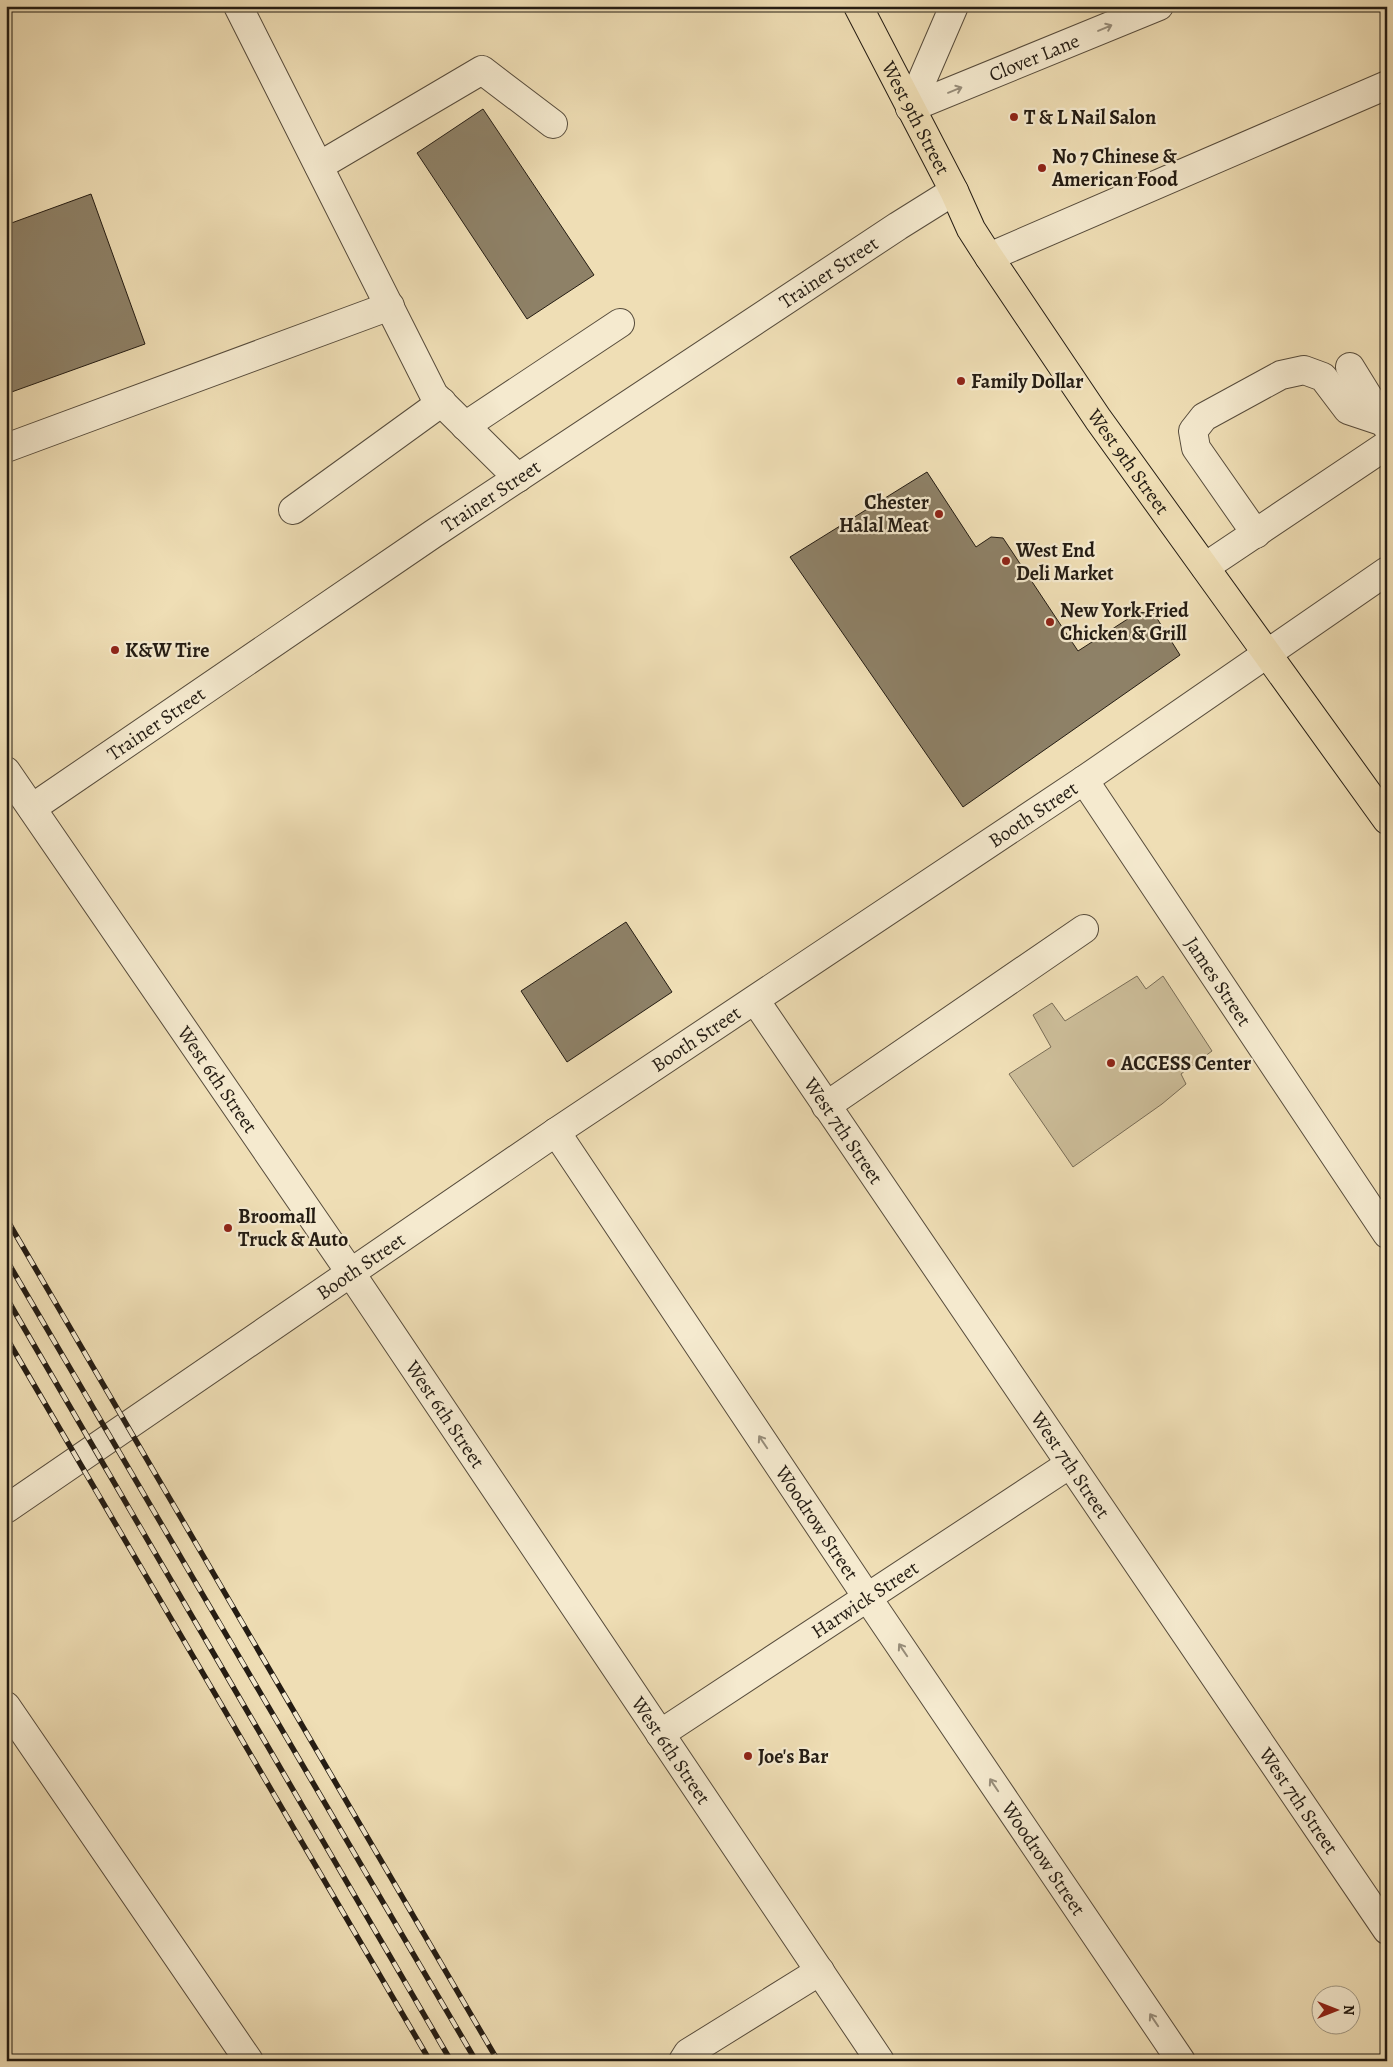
<svg xmlns="http://www.w3.org/2000/svg" width="1393" height="2067" viewBox="0 0 1393 2067" font-family="Alegreya,serif">
<style>
.green{fill:#ccbd99;stroke:#786c56}
.building{fill:#8e8167;stroke:#241c13}
.lines{fill:none;stroke-linecap:round;stroke-linejoin:round}
.minor-casing{stroke:#574c3c;stroke-width:30}
.major-casing{stroke:#241c13;stroke-width:30}
.minor{stroke:#f5eacf;stroke-width:28}
.major{stroke:#efdeb5;stroke-width:28}
.rail-casing{stroke:#241c13;stroke-width:5.5}
.rail{stroke:#f5eacf;stroke-width:4;stroke-dasharray:11;stroke-linecap:butt}
.oneway{stroke:#978d7a}
.poi-dot{fill:#8f2418;stroke:#f5eacf;stroke-width:2}
.labels{text-anchor:middle;stroke-width:4.5;stroke-linejoin:round;paint-order:stroke}
.street-label{font-size:20px;fill:#241c13;stroke:#f5eacf}
.poi-label{font-size:20px;font-weight:bold;fill:#241c13;stroke:#f5eacf;text-anchor:start}
</style>
<rect width="100%" height="100%" fill="#efdeb5"/>
<filter id="stains"><feTurbulence type="fractalNoise" baseFrequency=".004" numOctaves="4"/><feColorMatrix values="0 0 0 0 .2 0 0 0 0 .09 0 0 0 0 .02 0 0 0 .5 -.17"/></filter>
<radialGradient id="worn" r=".72"><stop offset=".6" stop-color="#630" stop-opacity="0"/><stop offset="1" stop-color="#630" stop-opacity=".3"/></radialGradient>
<path class="green" d="M1137 976 1146 989 1163 976 1212 1051 1181 1074 1186 1084 1162 1104 1073 1167 1009 1074 1051 1047 1033 1015 1052 1003 1065 1021Z"/>
<path class="building" d="M483 109 594 275 527 319 417 153Z
M91 194 145 344 6 394V225Z
M927 472 976 547 991 537 1003 538 1078 651 1137 613 1153 612 1180 655 963 807 790 557Z
M626 922 672 992 567 1062 521 991Z"/>
<g class="lines">
<defs>
<g id="minor">
<path d="M238 6 434 395 518 478"/>
<path id="s1" d="M910 108 1159 6"/>
<path d="M910 108 954 6"/>
<path d="M319 166 482 70 553 124"/>
<path d="M989 257 1387 85"/>
<path d="M1350 367 1387 427"/>
<path d="M465 426 620 323"/>
<path d="M6 448 390 306"/>
<path d="M293 510 442 402"/>
<path d="M1256 534 1196 448 1193 431 1204 417 1281 375 1304 370 1323 377 1348 410 1384 422"/>
<path d="M1205 567 1387 445"/>
<path id="s2" d="M6 771 350 1272 880 2061"/>
<path id="s3" d="M1084 780 1387 1234"/>
<path id="s4" d="M32 808 433 534 898 226 954 191"/>
<path id="s5" d="M755 1000 1387 1930"/>
<path d="M826 1106 1084 929"/>
<path id="s6" d="M556 1132 867 1597 1181 2061"/>
<path id="s7" d="M6 1509 556 1132 1084 780 1387 571"/>
<path d="M6 1706 249 2061"/>
<path id="s8" d="M660 1734 1070 1464"/>
<path d="M683 2061 688 2053 820 1971"/>
</g>
<g id="major">
<path id="s9" d="M858 6 954 191 971 229 989 257 1098 419 1387 820"/>
</g>
</defs>
<use href="#minor" class="minor-casing"/>
<use href="#major" class="major-casing"/>
<use href="#minor" class="minor"/>
<use href="#major" class="major"/>
<defs>
<path id="rail" d="M6 1218 498 2061
M6 1259 476 2061
M6 1297 451 2061
M6 1337 430 2061"/>
</defs>
<use href="#rail" class="rail-casing"/>
<use href="#rail" class="rail"/>
</g>
<defs><path id="oneway-shaft" d="M-6 0H5M1.5-3L5.5 0L1.5 3" fill="none" stroke-width="1.6" stroke-linecap="round" stroke-linejoin="round" transform="scale(1.25)"/></defs>
<g class="oneway">
<use href="#oneway-shaft" transform="translate(1105 28) rotate(-23)"/>
<use href="#oneway-shaft" transform="translate(955 90) rotate(-22)"/>
<use href="#oneway-shaft" transform="translate(763 1442) rotate(-124)"/>
<use href="#oneway-shaft" transform="translate(903 1650) rotate(-124)"/>
<use href="#oneway-shaft" transform="translate(994 1785) rotate(-124)"/>
<use href="#oneway-shaft" transform="translate(1154 2020) rotate(-124)"/>
</g>
<g class="poi-dot">
<circle cx="1014" cy="117" r="5"/>
<circle cx="1042" cy="168" r="5"/>
<circle cx="961" cy="381" r="5"/>
<circle cx="939" cy="514" r="5"/>
<circle cx="1006" cy="561" r="5"/>
<circle cx="1050" cy="622" r="5"/>
<circle cx="115" cy="650" r="5"/>
<circle cx="1111" cy="1063" r="5"/>
<circle cx="228" cy="1228" r="5"/>
<circle cx="748" cy="1756" r="5"/>
</g>
<g class="labels">
<g class="street-label">
<text dy="7" stroke="none"><textPath href="#s1" startOffset="134">Clover Lane</textPath></text>
<text dy="7" stroke="none"><textPath href="#s9" startOffset="126">West 9th Street</textPath></text>
<text dy="7" stroke="none"><textPath href="#s4" startOffset="960">Trainer Street</textPath></text>
<text dy="7" stroke="none"><textPath href="#s9" startOffset="531">West 9th Street</textPath></text>
<text dy="7" stroke="none"><textPath href="#s4" startOffset="555">Trainer Street</textPath></text>
<text dy="7" stroke="none"><textPath href="#s4" startOffset="150">Trainer Street</textPath></text>
<text dy="7" stroke="none"><textPath href="#s7" startOffset="1240">Booth Street</textPath></text>
<text dy="7" stroke="none"><textPath href="#s3" startOffset="242">James Street</textPath></text>
<text dy="7" stroke="none"><textPath href="#s7" startOffset="835">Booth Street</textPath></text>
<text dy="7" stroke="none"><textPath href="#s2" startOffset="374">West 6th Street</textPath></text>
<text dy="7" stroke="none"><textPath href="#s5" startOffset="158">West 7th Street</textPath></text>
<text dy="7" stroke="none"><textPath href="#s7" startOffset="430">Booth Street</textPath></text>
<text dy="7" stroke="none"><textPath href="#s2" startOffset="779">West 6th Street</textPath></text>
<text dy="7" stroke="none"><textPath href="#s5" startOffset="562">West 7th Street</textPath></text>
<text dy="7" stroke="none"><textPath href="#s6" startOffset="470">Woodrow Street</textPath></text>
<text dy="7" stroke="none"><textPath href="#s8" startOffset="245">Harwick Street</textPath></text>
<text dy="7" stroke="none"><textPath href="#s2" startOffset="1184">West 6th Street</textPath></text>
<text dy="7" stroke="none"><textPath href="#s5" startOffset="968">West 7th Street</textPath></text>
<text dy="7" stroke="none"><textPath href="#s6" startOffset="875">Woodrow Street</textPath></text>
</g>
<g class="poi-label">
<text x="1024" y="124">T &amp; L Nail Salon</text>
<text x="1052" y="163">No 7 Chinese &amp;<tspan x="1052" dy="23">American Food</tspan></text>
<text x="971" y="388">Family Dollar</text>
<text x="929" y="509" text-anchor="end">Chester<tspan x="929" dy="23">Halal Meat</tspan></text>
<text x="1016" y="557">West End<tspan x="1016" dy="23">Deli Market</tspan></text>
<text x="1060" y="617">New York Fried<tspan x="1060" dy="23">Chicken &amp; Grill</tspan></text>
<text x="125" y="657">K&amp;W Tire</text>
<text x="1121" y="1070">ACCESS Center</text>
<text x="238" y="1223">Broomall<tspan x="238" dy="23">Truck &amp; Auto</tspan></text>
<text x="758" y="1763">Joe's Bar</text>
</g>
</g>
<rect width="1393" height="2067" fill="none" stroke="#efdeb5" stroke-width="25"/>
<rect x="8" y="8" width="1378" height="2052" fill="none" stroke="#241c13" stroke-width="2.5"/>
<rect x="12" y="12" width="1368" height="2042" fill="none" stroke="#241c13"/>
<g transform="translate(1336 2010) rotate(90)"><circle r="24" fill="#f5eacf" stroke="#a19884"/>
<path d="M0-4L9 19L0 12L-9 19Z" fill="#8f2418"/>
<text y="-8" font-size="14" font-weight="bold" text-anchor="middle" fill="#241c13">N</text>
</g>
<rect width="100%" height="100%" filter="url(#stains)"/>
<rect width="100%" height="100%" fill="url(#worn)"/>
</svg>
